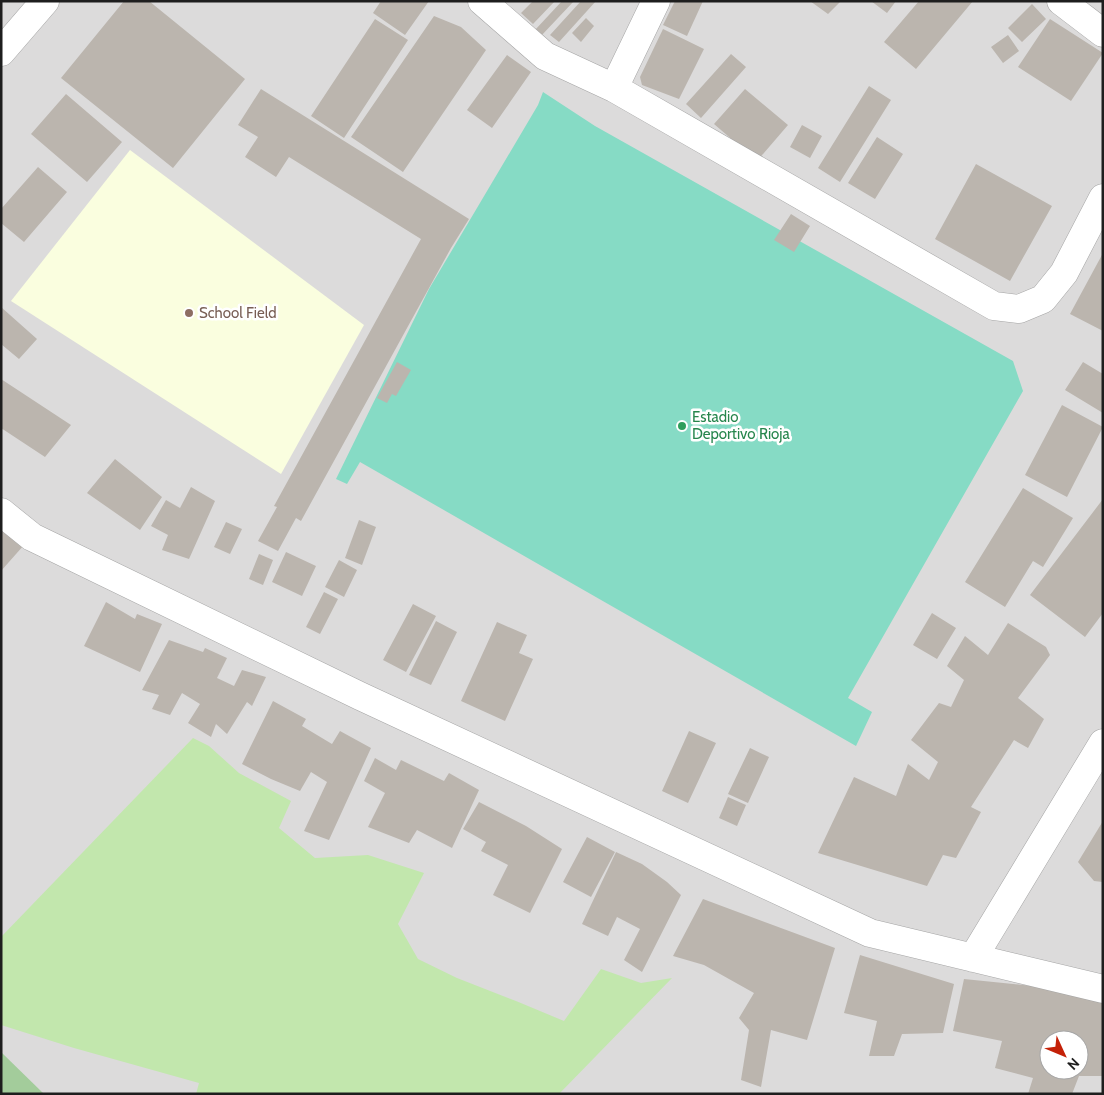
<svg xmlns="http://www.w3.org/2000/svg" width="1104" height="1095" viewBox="0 0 1104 1095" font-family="Cabin,sans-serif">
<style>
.residential{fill:#dcdbdb;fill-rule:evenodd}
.education{fill:#fafedf}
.grass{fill:#c2e7ad}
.forest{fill:#a3cc9b}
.pitch{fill:#86dbc5}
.building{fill:#bbb5ae;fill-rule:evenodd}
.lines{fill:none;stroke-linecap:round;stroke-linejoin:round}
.minor-casing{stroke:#a5a5a5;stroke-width:29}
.minor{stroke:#fff;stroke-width:28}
.education-dot{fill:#8d6e63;stroke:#fff;stroke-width:2}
.leisure-dot{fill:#2e9e5b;stroke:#fff;stroke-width:2}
.labels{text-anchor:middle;stroke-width:5;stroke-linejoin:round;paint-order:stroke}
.education-label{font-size:15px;fill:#785e54;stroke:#fff;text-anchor:start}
.leisure-label{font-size:15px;fill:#27864d;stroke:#fff;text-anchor:start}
</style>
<rect width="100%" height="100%" fill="#efede5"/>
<path class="residential" d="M1 1H1103V1094H1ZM1049 1040H1079V1070H1049Z"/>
<path class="education" d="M130 150 364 325 281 474 11 301Z"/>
<path class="grass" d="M193 738 209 746 239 773 291 801 279 828 315 858 368 855 424 873 398 924 418 959 457 978 516 1001 564 1021 601 969 641 983 672 978 559 1094H196L199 1083 74 1048 1 1025V937Z"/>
<path class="forest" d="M1 1052 44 1094H1Z"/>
<path class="pitch" d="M543 92 595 126 1013 361 1023 391 848 698 872 712 856 746 360 462 347 484 336 479 429 289 538 105Z"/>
<path class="building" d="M124 1H149L245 79 173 168 61 78Z
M381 1H429L405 35 373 13Z
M533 1H555L533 24 521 13Z
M562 1H574L541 36 535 30Z
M581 1H596L559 42 550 35Z
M675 1H703L687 36 663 25Z
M810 1H841L828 14Z
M871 1H896L887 13Z
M919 1H973L916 69 884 42Z
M1032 4 1046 19 1022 42 1008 28Z
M434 16 461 27 486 50 403 172 351 137Z
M586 18 594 26 581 42 572 33Z
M375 19 408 40 344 138 311 116Z
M1050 19 1103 53 1071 101 1018 67Z
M663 29 704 49 679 99 642 85 640 77Z
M1008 35 1019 51 1003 63 991 47Z
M731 54 746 67 701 118 686 104Z
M507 55 531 72 492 128 467 110Z
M869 86 891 100 840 182 818 168Z
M261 89 469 219 451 248 301 521 296 518 278 551 258 541 277 507 274 506 421 239 289 157 276 177 245 157 258 137 238 125Z
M745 89 788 125 757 161 714 124Z
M66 94 122 142 87 182 31 134Z
M802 125 822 136 810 158 790 147Z
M877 137 903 154 875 199 848 183Z
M976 164 1052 206 1010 281 935 239Z
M38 167 67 192 24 242 1 223V209Z
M791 214 810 226 794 252 774 240Z
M1103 253V331L1070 314Z
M1 307 37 339 19 359 1 344Z
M397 362 411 370 396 396 392 394 387 403 377 398Z
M1083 362 1103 374V413L1065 390Z
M1 379 71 425 45 457 1 428Z
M1062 405 1103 427 1067 497 1025 475Z
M115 459 162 497 140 530 87 493Z
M191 487 215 501 189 559 162 550 168 535 151 526 166 500 180 508Z
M1023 488 1073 518 1043 567 1033 561 1005 607 965 582Z
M1103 499V613L1085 637 1030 595Z
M359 520 376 527 362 565 345 558Z
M226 522 242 529 230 554 214 547Z
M1 528 24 545 1 571Z
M286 552 316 566 302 596 272 582Z
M259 554 273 560 263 585 249 579Z
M339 560 357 570 344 597 325 587Z
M324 592 338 599 320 634 306 627Z
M106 602 135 619 137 614 162 624 140 672 84 646Z
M413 604 436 616 406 672 383 660Z
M932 613 956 628 937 659 913 645Z
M436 621 457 632 431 685 409 675Z
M497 622 527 635 519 653 533 659 505 721 461 701Z
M1008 623 1046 647 1050 655 1018 698 1044 719 1028 748 1014 740 971 807 981 812 956 858 943 855 927 886 818 853 854 777 896 796 908 764 929 780 938 762 911 740 939 703 951 707 964 680 947 666 965 636 988 655Z
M169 640 203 652 205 648 227 658 217 678 234 686 242 670 266 677 252 706 247 702 227 734 216 724 211 737 188 723 200 704 182 693 170 715 152 709 159 695 142 690Z
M273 701 306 719 302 726 332 744 340 731 371 748 329 840 304 831 327 782 311 772 300 791 271 779 242 764Z
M689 731 716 743 688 803 662 791Z
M750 748 769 757 748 803 728 794Z
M375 758 396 770 401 760 444 781 449 773 479 790 452 848 417 830 409 843 368 827 385 793 364 781Z
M728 797 746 805 737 826 719 818Z
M479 802 526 826 562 849 530 913 493 895 508 865 481 851 486 842 463 829Z
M1103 821V882L1094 881 1078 862Z
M587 837 615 852 591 897 563 882Z
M616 852 642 864 667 882 681 895 642 972 624 960 640 929 617 917 608 936 582 924Z
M703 899 835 948 807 1040 771 1030 761 1087 741 1080 749 1030 739 1018 754 993 704 965 673 956Z
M860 955 954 984 943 1033 902 1034 894 1056H869L877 1021 844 1013Z
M964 979 1053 988 1103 1000V1076H1079L1072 1094H1028L1033 1078 995 1068 1002 1041 953 1031ZM1049 1040H1079V1070H1049Z"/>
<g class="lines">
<defs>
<path id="minor" d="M482 1 545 56 614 88 994 306 1019 309 1043 299 1064 273 1103 198
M1061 1 1103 33
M1 52 45 1
M614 88 656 1
M1 512 32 537 360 696 870 933 1103 989
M973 958 1103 743"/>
</defs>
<use href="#minor" class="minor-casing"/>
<use href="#minor" class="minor"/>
</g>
<circle class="education-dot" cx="189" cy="313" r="5"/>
<circle class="leisure-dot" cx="682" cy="426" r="5"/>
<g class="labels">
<g class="education-label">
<text x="199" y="318">School Field</text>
</g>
<g class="leisure-label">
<text x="692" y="422">Estadio<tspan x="692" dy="17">Deportivo Rioja</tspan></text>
</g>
</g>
<rect width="1104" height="1095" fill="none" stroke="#1e1e1e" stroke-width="5"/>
<g transform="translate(1064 1055) rotate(134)"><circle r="24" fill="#ffffff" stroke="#a5a5a5"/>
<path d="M0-4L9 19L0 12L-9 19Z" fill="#c42108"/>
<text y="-8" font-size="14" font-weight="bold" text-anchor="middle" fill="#1e1e1e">N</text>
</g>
</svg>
